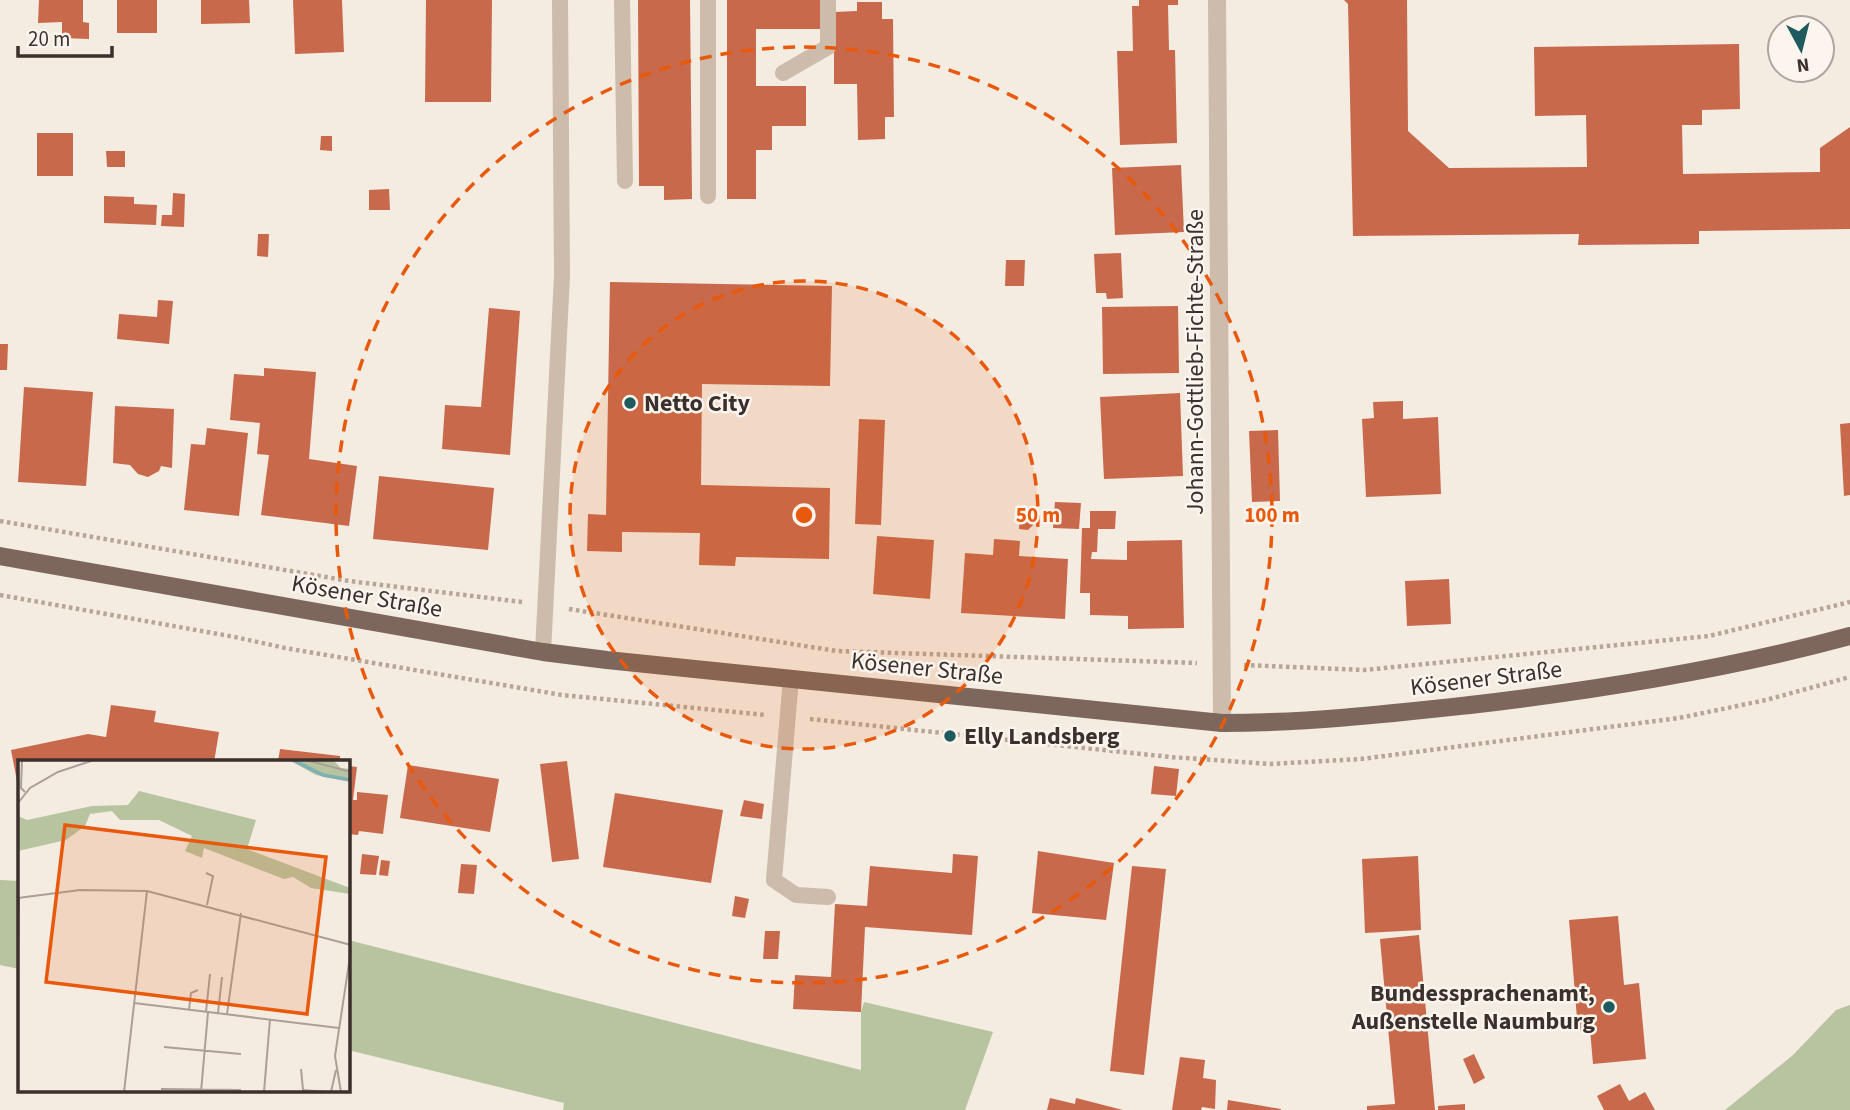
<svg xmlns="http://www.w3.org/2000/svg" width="1850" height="1110" viewBox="0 0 1850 1110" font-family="'Source Sans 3',sans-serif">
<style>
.green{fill:#b8c4a0}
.building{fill:#c8694b}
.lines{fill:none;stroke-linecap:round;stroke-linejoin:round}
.path{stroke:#b9a596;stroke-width:4.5;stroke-dasharray:3.5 3.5;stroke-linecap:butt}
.lane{stroke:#cdbbac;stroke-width:16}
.street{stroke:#cdbbac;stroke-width:18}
.primary{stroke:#7d675c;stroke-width:18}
.ring{fill:none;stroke:#e8590c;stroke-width:3.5;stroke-dasharray:12 9}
.poi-dot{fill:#1f5a5e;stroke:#fbf5ee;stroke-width:2.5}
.labels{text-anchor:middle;stroke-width:5;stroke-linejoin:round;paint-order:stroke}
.street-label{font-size:24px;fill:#3b302b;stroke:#fbf5ee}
.poi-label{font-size:24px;font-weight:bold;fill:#3b302b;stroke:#fbf5ee;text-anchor:start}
.inset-river{fill:none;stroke:#7fb0b2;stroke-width:3.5}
.inset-road{fill:none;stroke:#aaa098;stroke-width:2}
.view{fill:#e8590c;fill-opacity:0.15;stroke:#e8590c;stroke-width:3.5}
.inset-edge{fill:none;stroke:#3b302b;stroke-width:3.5}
.centre{fill:#e8590c;stroke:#fbf5ee;stroke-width:3.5}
.ring-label{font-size:21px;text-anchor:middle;font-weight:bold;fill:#e8590c;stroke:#fbf5ee;stroke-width:5;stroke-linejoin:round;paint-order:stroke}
</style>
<rect width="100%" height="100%" fill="#f4ebe1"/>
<path class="green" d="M0 880 19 881V969L0 965Z
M348 940 861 1070V1012L864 1002 993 1032 965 1110H563L564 1103 348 1050Z
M1850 1005V1110H1725L1793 1055 1836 1010Z"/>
<path class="building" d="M39 0H83V22L89 23V39L62 38V22L38 23Z
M117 0H157V33H117Z
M201 0H249L250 23 201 24Z
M293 0H342L344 52 295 54Z
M426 0H492L491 102H425Z
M638 0H690L692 199 664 200V186H639Z
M727 0H825V29H756V86H806V126H772V150H756V199H727Z
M1139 0H1178V5H1168L1169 50H1175L1177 143 1120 145 1117 51H1133L1132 6H1139Z
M1344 0H1407L1408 131 1449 168 1587 167 1586 115 1535 116 1534 47 1739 44 1740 109 1702 110V125H1682L1683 174 1820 172V148L1850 127V229L1699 231V244L1578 245 1579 234 1353 236 1348 4Z
M857 2H882V19H893L894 117H885V139L858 140 857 84H834V12L857 11Z
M37 133H73V176H37Z
M321 136H332V151L320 150Z
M106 151H125V167H107Z
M1181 165 1184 232 1115 235 1112 168Z
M389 189 390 210H369V190Z
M173 193 185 194 184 227 161 226 162 215H172Z
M104 196 134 197V204L157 205 156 225 104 223Z
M258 234H269L268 257 257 256Z
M1121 253 1123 298 1107 299 1106 293H1096L1094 254Z
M1006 260H1025L1024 286H1005Z
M610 282 832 286 830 386 702 384 701 485 830 488 829 559 736 557 735 566 699 565 700 533 622 532V552L587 551 588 514 606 515Z
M158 300 173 301 169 344 117 339 119 314 157 317Z
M1178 306 1179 373 1103 374 1102 307Z
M489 308 520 311 510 455 442 449 445 405 481 407Z
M0 344H8L7 370H0Z
M264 368 316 372 309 459 357 466 349 526 261 515 269 455 257 454 260 423 230 420 234 374 264 376Z
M24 387 93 392 86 486 18 482Z
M1180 393 1183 476 1104 479 1100 397Z
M1403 401V419L1438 417 1441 494 1366 497 1362 419 1374 418 1373 402Z
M115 406 174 409 172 468 161 466 159 471 148 477 138 474 130 465 113 463Z
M859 419 885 420 881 525 855 524Z
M1850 423V495L1844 496 1840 424Z
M207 428 248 433 239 516 184 510 191 444 205 445Z
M1278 430 1280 501 1252 502 1249 431Z
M379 476 494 488 488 550 373 539Z
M1055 502 1081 503 1079 529 1053 528Z
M1090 511H1116L1115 529H1098L1097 552H1092L1091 559 1127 560V541L1182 540 1184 628 1128 629V616L1090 615V593H1080L1082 528H1090Z
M1020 514H1025L1033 520V525L1028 530 1019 529Z
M877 536 934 540 930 599 873 594Z
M994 539 1020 541 1019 556 1068 559 1065 619 961 613 965 553 993 555Z
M1449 579 1451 624 1407 626 1405 581Z
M111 705 156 711 154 722 219 732 214 762H19V780L17 781 11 750 88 734 106 737Z
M280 749 340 756V762H278Z
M567 761 579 859 552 862 540 764Z
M408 765 499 779 490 832 400 818Z
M348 766 357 767 353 800H357V792L388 795 383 834 359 831 358 835 348 834Z
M1154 766 1179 769 1176 796 1151 794Z
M615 793 723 810 711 883 603 867Z
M744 800 764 804 762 819 740 816Z
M1038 851 1114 863 1106 920 1032 913Z
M362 854 379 856 376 875 360 874Z
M953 854 978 856 972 935 865 927 861 1012 793 1009 795 975 831 977 835 904 867 906 870 866 952 873Z
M1418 856 1421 930 1365 933 1362 859Z
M381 860 390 861 388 876 379 875Z
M461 864 477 865 474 894 458 893Z
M1132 866 1166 869 1144 1075 1110 1071Z
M735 896 749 899 745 918 732 916Z
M1618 916 1624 985 1639 983 1646 1059 1593 1064 1590 1029 1578 1031 1569 920Z
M765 931H780L778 959H763Z
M1419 935 1435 1110H1367V1106L1395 1104 1380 939Z
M1474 1054 1485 1078 1474 1084 1463 1059Z
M1180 1057 1205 1060 1203 1078 1216 1080 1215 1109 1202 1107 1201 1110H1172Z
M1620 1084 1629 1101 1645 1092 1655 1110H1604L1597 1096Z
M1050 1098 1075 1104 1076 1098 1123 1110H1047Z
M1228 1100 1281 1109V1110H1227Z
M1465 1104V1110H1438V1106Z"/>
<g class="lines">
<path class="path" d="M0 521 349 581 522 602
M0 595 235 637 285 648 562 695 766 715
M569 609 837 651 1197 663
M1244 665 1364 670 1709 636 1850 602
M810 719 1170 757 1270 764 1361 759 1679 718 1766 700 1850 677"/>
<path class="lane" d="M622 0 625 181
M783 73 828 47V0
M708 196V0
M543 652 562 276 560 0
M791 678 774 880 796 895 828 897"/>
<path class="street" d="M1217 0 1222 723"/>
<path class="primary" d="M0 556 543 652 607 660 1222 723C1306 723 1387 714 1470 705 1599 690 1725 670 1850 636"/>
</g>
<circle cx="804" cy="515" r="234" fill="#e8590c" fill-opacity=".12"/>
<g class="ring">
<circle cx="804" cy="515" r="234"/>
<circle cx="804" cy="515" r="468"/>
</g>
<g class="poi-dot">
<circle cx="630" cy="403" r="7"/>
<circle cx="950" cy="736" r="7"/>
<circle cx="1609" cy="1007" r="7"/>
</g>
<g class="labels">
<g class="street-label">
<text transform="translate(1195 362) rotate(-90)" y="8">Johann-Gottlieb-Fichte-Straße</text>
<text transform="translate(367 596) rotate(10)" y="8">Kösener Straße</text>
<text transform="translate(927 668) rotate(6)" y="8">Kösener Straße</text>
<text transform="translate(1486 678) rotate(-7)" y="8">Kösener Straße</text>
</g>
<g class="poi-label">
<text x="644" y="411">Netto City</text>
<text x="964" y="744">Elly Landsberg</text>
<text x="1595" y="1001" text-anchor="end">Bundessprachenamt,<tspan x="1595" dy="28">Außenstelle Naumburg</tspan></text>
</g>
</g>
<g transform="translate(18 760)">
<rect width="332" height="332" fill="#f4ebe1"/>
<path d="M271 0H315L323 8 332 9V22L298 15ZM121 31 238 60 229 89 332 128V134L293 128 275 117 266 119 186 88 184 98 167 91 174 76 141 60H102L94 51 72 54 67 66 48 80 0 91V56L9 60 74 46 110 45Z" fill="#b8c4a0"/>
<path class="inset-river" d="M275 0 305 15 333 20"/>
<path class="inset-road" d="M4 0 3 28 7 32M288 0 333 12M0 43 12 28 40 12 76 0M188 113 195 116 189 145M0 138 62 130 129 131 333 185M0 188 1 138M116 243 321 268M171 250 173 233 180 230M188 252 192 214M200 253 204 217M209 254 223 153M146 287 223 294M283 309 285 330 308 332M143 329 223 330M106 332 129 131M183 332 190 252M246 332 252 259M313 332 318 310M323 332 317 296 333 190"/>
<path class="view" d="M47 65 308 97 289 254 28 222Z"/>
<rect width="332" height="332" class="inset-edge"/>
</g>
<circle cx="804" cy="515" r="10" class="centre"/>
<g class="ring-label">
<text x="1038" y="522">50 m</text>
<text x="1272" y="522">100 m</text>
</g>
<g transform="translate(1801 49) rotate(173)"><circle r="33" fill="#fbf5ee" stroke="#aea6a0" stroke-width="2"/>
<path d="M0-5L12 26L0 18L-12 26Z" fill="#1f5a5e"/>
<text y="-10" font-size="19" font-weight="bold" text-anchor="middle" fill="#3b302b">N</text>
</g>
<path d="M18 46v10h94v-10" fill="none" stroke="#3b302b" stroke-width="3.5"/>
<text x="28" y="46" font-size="21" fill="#3b302b" stroke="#fbf5ee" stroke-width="5" paint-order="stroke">20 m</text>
</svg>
